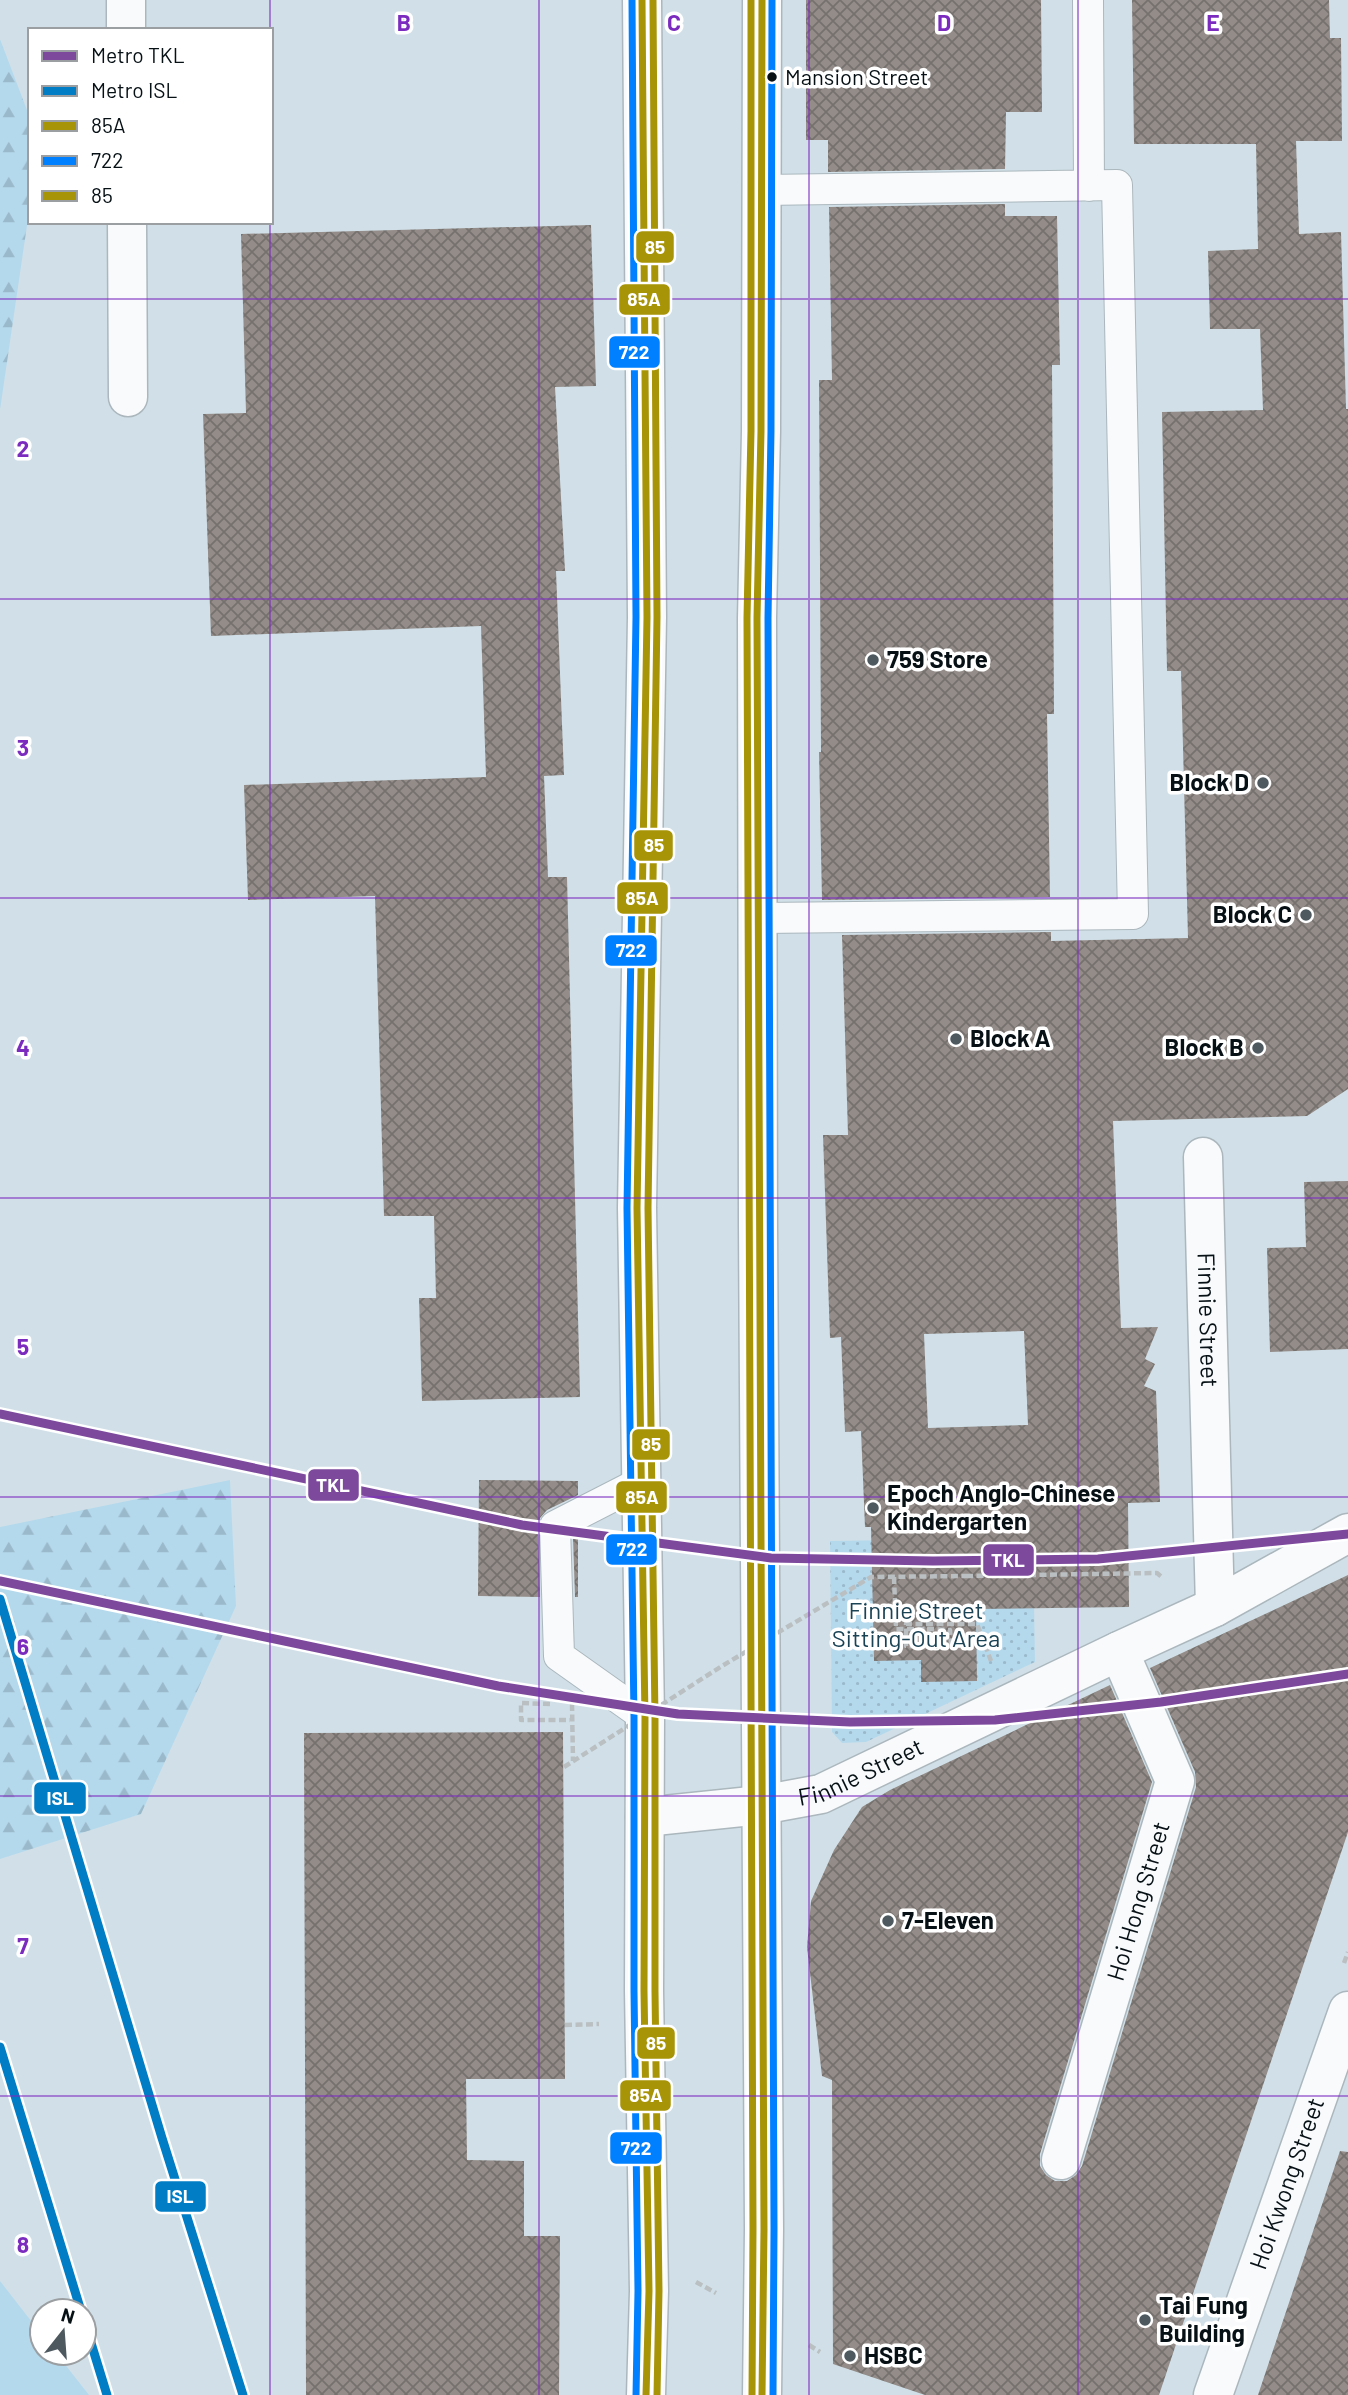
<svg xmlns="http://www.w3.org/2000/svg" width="1348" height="2395" viewBox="0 0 1348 2395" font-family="Barlow,sans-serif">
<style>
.grass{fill:#b5d9ec}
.forest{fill:url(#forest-firs)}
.garden{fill:url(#garden-dots)}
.building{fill:url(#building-cross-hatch);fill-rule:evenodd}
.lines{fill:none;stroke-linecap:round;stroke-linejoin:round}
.service-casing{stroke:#abb7bd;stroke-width:32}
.minor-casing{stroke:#abb7bd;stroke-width:41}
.tertiary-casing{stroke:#abb7bd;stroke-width:41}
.secondary-casing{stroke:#abb7bd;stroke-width:41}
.path{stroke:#babfc2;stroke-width:4.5;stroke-dasharray:7 3.5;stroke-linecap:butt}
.service{stroke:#f8fafc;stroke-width:30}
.minor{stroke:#f8fafc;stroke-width:38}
.tertiary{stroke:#f8fafc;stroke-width:38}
.secondary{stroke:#f8fafc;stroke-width:38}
.path-bridge{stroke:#babfc2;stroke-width:4.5;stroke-dasharray:7 3.5;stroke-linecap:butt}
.bus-1-casing{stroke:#fff;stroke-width:12}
.bus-2-casing{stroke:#fff;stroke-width:12}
.bus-3-casing{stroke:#fff;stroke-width:12}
.bus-1{stroke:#a89407;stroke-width:7}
.bus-2{stroke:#0080ff;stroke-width:7}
.bus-3{stroke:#a89407;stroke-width:7}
.metro-1-casing{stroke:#fff;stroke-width:14}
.metro-2-casing{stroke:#fff;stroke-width:14}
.metro-1{stroke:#7d499d;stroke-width:9}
.metro-2{stroke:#007dc5;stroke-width:9}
.grid{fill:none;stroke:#7b2cbf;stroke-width:2;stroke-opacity:0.55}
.bus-dot{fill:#061015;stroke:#fff;stroke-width:2.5}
.poi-dot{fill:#4d595f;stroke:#fff;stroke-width:2.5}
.labels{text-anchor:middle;stroke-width:7;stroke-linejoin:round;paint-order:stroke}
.bus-label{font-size:22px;fill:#061015;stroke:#fff;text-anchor:start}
.poi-label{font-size:24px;font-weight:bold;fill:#061015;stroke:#fff;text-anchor:start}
.street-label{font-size:24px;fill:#061015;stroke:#fff}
.park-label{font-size:24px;fill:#1a4355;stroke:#fff}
.grid-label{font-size:23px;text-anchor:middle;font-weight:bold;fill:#7b2cbf;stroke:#fff;stroke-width:7;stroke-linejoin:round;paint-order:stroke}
.line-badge{stroke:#fff;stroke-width:2.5}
.badge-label{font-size:19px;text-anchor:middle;font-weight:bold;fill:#fff}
</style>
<defs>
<pattern id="forest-firs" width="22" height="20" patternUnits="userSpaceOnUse" patternTransform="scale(1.75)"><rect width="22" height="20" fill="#b5d9ec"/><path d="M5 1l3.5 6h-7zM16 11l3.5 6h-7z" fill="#9ab9ca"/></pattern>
<pattern id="garden-dots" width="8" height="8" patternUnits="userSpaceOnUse" patternTransform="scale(1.75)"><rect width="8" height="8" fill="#b5d9ec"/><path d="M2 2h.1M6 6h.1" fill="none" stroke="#9ab9ca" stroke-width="1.8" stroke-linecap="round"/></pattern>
<pattern id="building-cross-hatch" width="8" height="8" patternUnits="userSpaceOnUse" patternTransform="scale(1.75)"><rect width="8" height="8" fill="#938c88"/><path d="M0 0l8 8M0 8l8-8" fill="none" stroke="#76716e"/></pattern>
</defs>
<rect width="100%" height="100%" fill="#d1e0e8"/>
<path class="grass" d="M0 2281 42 2335V2353H56L89 2395H0Z"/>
<path class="forest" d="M0 39 30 118V205L0 410Z
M230 1480 236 1606 141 1814 0 1859V1527Z"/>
<path class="garden" d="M1033 1538 1035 1662 866 1742 842 1743 832 1732 830 1541Z"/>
<path class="building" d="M806 0H1041L1042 112H1006L1005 169 828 172V140H806Z
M1132 0H1329L1330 38H1341L1342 141H1296L1299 234 1341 232 1346 409H1348V1089L1307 1116 1113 1121 1121 1328 1158 1327 1145 1359 1155 1364 1144 1386 1156 1391 1160 1502 1128 1503 1129 1607 976 1609 977 1681 921 1682V1660L874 1661 871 1527H865L861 1431 845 1432 841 1337 830 1338 823 1135H848L842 935 1051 932V941L1188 938 1181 671H1167L1162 412 1263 410 1260 329H1210L1208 251 1258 249 1256 144H1134ZM1024 1331 1028 1425 928 1428 924 1334Z
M1005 204V216H1057L1060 365H1052L1054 714H1047L1050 897 822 900 819 752H821L819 380H832L829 207Z
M591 225 596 386 555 387 565 571H556L564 775 544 776 548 877H567L580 1397 422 1401 419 1298H436L434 1216H384L375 896 248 900 244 785 486 777 481 626 211 636 203 414 246 413 241 234Z
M1348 1181V1349L1270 1352 1267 1248 1306 1247 1304 1182Z
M479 1480 578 1481V1495L547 1510 540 1518 538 1527 540 1597 478 1596Z
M578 1534V1597H575L573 1537Z
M1348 1575V1832L1159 2395H925L833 2364 832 2080 822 2076 807 1947 811 1901 834 1850 862 1807 890 1790 1110 1685 1152 1782 1040 2154V2166L1046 2175 1055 2181H1067L1076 2175 1082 2166 1196 1787 1195 1772 1150 1668Z
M563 1732 565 2079H466L467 2160 524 2161V2236H560L559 2395H306L304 1733Z
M1340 2151 1348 2152V2395H1258Z"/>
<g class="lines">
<defs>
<path id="service" d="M1088 0 1089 186
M758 918 1133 914 1117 185 762 190
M643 1481 555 1526 559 1656 645 1717"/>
<g id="minor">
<path d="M126 0V30"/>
<path d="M127 222 128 397"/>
<path id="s1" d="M1203 1157 1215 1607"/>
<path id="s2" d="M1061 2160 1175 1781 1119 1651"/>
<path id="s3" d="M1213 2395 1348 2011"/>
</g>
<g id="tertiary">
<path id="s4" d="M645 1817 761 1805 821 1794 1119 1651 1215 1607 1348 1533"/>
</g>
<path id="secondary" d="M642 0 647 617 637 1208 645 1717 644 1991 649 2291 646 2395
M762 2395 764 2229 758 1225 757 618 761 431 762 0"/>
</defs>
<use href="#service" class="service-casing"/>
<use href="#minor" class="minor-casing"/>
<use href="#tertiary" class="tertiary-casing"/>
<use href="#secondary" class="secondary-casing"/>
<path class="path" d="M966 1576 1157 1573 1163 1578
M927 1629 950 1630 951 1646H906V1624H977L991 1661
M550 1704 521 1703V1720H570
M1344 1963 1348 1952
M565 2025 599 2024
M696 2282 716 2293
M809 2345 820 2352"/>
<use href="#service" class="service"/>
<use href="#minor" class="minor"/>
<use href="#tertiary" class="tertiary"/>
<use href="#secondary" class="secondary"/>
<path class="path-bridge" d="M894 1577 896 1629H927
M572 1704 573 1761
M564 1767 722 1666 871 1577 966 1576"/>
<defs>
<path id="bus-1" d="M642 0 647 617 637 1208 645 1717 644 1991 649 2291 646 2395
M762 0 761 431 757 618 764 2229 762 2395"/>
<path id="bus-2" d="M632 0 636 617 627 1208 634 1717V1991L638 2291 636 2395
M772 0 771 431 768 618 774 2229 773 2395"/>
<path id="bus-3" d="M653 0 657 617 648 1208 655 1717V1991L659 2291 657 2395
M751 0V431L747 618 753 2229 752 2395"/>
</defs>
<use href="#bus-1" class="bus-1-casing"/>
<use href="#bus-2" class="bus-2-casing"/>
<use href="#bus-3" class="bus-3-casing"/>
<use href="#bus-1" class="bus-1"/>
<use href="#bus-2" class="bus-2"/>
<use href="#bus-3" class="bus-3"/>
<defs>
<path id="metro-1" d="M0 1414 522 1525 771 1558 933 1561 1098 1559 1348 1534
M0 1581 498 1686 678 1714 850 1722 995 1720 1161 1702 1348 1674"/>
<path id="metro-2" d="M0 1599 162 2138 243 2395
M0 2047 81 2311
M84 2320 107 2395"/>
</defs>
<use href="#metro-1" class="metro-1-casing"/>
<use href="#metro-2" class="metro-2-casing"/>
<use href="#metro-1" class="metro-1"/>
<use href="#metro-2" class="metro-2"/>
</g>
<path class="grid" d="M270 0V30M539 0V2395M809 0V2395M1078 0V2395M270 222V2395M0 299H1348M0 599H1348M0 898H1348M0 1198H1348M0 1497H1348M0 1796H1348M0 2096H1348"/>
<circle class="bus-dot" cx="772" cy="77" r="6"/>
<g class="poi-dot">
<circle cx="873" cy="660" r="7"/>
<circle cx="1263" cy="783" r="7"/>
<circle cx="1306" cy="915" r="7"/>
<circle cx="956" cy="1039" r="7"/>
<circle cx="1258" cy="1048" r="7"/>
<circle cx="873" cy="1508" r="7"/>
<circle cx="888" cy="1921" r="7"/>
<circle cx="1145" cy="2320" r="7"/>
<circle cx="850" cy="2356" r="7"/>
</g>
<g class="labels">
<g class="bus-label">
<text x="785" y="85">Mansion Street</text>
</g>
<g class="poi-label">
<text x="887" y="668">759 Store</text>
<text x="1249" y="791" text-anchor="end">Block D</text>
<text x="1292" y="923" text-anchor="end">Block C</text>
<text x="970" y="1047">Block A</text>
<text x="1244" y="1056" text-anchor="end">Block B</text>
<text x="887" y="1502">Epoch Anglo-Chinese<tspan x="887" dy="28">Kindergarten</tspan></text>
<text x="902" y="1929">7-Eleven</text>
<text x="1159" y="2314">Tai Fung<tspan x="1159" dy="28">Building</tspan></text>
<text x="864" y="2364">HSBC</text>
</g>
<g class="street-label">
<text dy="8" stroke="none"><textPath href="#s1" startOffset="163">Finnie Street</textPath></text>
<text dy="8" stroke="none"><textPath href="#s4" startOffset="222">Finnie Street</textPath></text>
<text dy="8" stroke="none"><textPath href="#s2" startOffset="270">Hoi Hong Street</textPath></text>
<text dy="8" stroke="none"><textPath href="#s3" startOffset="224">Hoi Kwong Street</textPath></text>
</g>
<g class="park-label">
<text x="916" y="1619">Finnie Street<tspan x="916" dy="28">Sitting-Out Area</tspan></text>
</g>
</g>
<g class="grid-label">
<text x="404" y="31">B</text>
<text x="674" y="31">C</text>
<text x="944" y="31">D</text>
<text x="1213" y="31">E</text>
<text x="23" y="457">2</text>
<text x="23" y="756">3</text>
<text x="23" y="1056">4</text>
<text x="23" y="1355">5</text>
<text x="23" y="1655">6</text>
<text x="23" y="1954">7</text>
<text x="23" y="2253">8</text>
</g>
<g class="line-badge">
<rect x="635" y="230" width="40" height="34" rx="7" fill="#a89407"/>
<rect x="618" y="283" width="53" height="33" rx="7" fill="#a89407"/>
<rect x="608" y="335" width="53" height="34" rx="7" fill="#0080ff"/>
<rect x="633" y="829" width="41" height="33" rx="7" fill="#a89407"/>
<rect x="616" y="881" width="53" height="34" rx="7" fill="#a89407"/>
<rect x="604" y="934" width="54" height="33" rx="7" fill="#0080ff"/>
<rect x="631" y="1428" width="40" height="33" rx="7" fill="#a89407"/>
<rect x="307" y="1468" width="53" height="34" rx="7" fill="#7d499d"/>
<rect x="615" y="1480" width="53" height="34" rx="7" fill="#a89407"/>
<rect x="605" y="1533" width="53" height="33" rx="7" fill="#0080ff"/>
<rect x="982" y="1543" width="53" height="34" rx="7" fill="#7d499d"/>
<rect x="33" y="1781" width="54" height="34" rx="7" fill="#007dc5"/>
<rect x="636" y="2026" width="40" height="34" rx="7" fill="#a89407"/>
<rect x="619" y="2079" width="53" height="33" rx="7" fill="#a89407"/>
<rect x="609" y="2131" width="54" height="34" rx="7" fill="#0080ff"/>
<rect x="154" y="2180" width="53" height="33" rx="7" fill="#007dc5"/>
</g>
<g class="badge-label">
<text x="655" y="254">85</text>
<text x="644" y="306">85A</text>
<text x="634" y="359">722</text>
<text x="654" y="852">85</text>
<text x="642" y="905">85A</text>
<text x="631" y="957">722</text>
<text x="651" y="1451">85</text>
<text x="333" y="1492">TKL</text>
<text x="642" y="1504">85A</text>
<text x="632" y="1556">722</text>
<text x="1008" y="1567">TKL</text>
<text x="60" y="1805">ISL</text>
<text x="656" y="2050">85</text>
<text x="646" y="2102">85A</text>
<text x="636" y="2155">722</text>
<text x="180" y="2203">ISL</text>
</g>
<rect x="28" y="28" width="245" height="196" fill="#ffffff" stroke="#9b9fa1" stroke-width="2"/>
<rect x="42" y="51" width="35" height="10" fill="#7d499d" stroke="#9b9fa1" stroke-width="2"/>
<text x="91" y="63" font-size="21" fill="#061015">Metro TKL</text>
<rect x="42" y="86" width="35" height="10" fill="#007dc5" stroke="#9b9fa1" stroke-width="2"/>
<text x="91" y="98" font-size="21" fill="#061015">Metro ISL</text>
<rect x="42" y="121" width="35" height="10" fill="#a89407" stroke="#9b9fa1" stroke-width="2"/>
<text x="91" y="133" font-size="21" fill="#061015">85A</text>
<rect x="42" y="156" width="35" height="10" fill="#0080ff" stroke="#9b9fa1" stroke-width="2"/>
<text x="91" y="168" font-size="21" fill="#061015">722</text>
<rect x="42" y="191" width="35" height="10" fill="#a89407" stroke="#9b9fa1" stroke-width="2"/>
<text x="91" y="203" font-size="21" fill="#061015">85</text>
<g transform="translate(63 2332) rotate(17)"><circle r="33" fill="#ffffff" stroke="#9b9fa1" stroke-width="2"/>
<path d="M0-5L12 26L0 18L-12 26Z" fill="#4d595f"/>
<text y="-10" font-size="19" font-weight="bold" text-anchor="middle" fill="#061015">N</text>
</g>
</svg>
